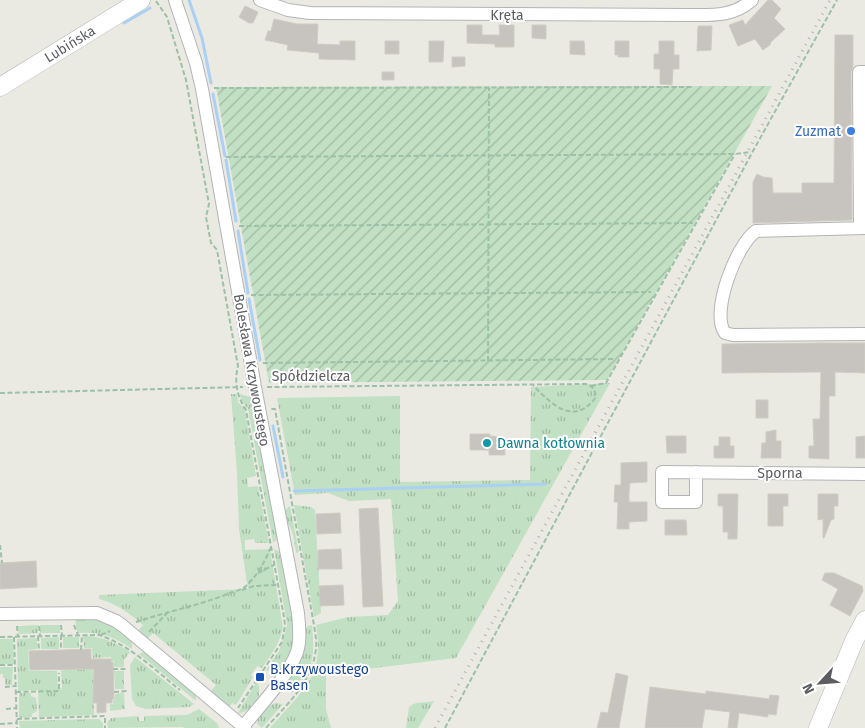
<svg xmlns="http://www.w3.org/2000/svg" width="865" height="728" viewBox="0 0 865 728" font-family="'Fira Sans',sans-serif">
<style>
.grass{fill:url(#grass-tufts)}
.garden{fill:url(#garden-furrows)}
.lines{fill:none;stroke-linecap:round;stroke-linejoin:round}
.stream{stroke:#aad0f4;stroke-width:3}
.building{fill:#c7c4bf;stroke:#cfccc1}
.street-casing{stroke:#b3b4b8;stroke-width:14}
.secondary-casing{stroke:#b4b6bb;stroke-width:19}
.path{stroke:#9cc0a8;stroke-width:2;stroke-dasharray:5 2.5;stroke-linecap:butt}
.street{stroke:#fff;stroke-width:12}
.secondary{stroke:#fff;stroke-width:18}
.rail{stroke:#b2b3b3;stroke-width:3;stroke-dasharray:1 6;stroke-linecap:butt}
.shop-dot{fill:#3f7fe0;stroke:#fff;stroke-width:2}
.culture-dot{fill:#0f9aa8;stroke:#fff;stroke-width:2}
.transit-dot{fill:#1a4fb4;stroke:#fff;stroke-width:2}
.labels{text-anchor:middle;stroke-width:4;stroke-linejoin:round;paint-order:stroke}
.street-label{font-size:14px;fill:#5b5d61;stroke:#fff}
.shop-label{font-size:14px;fill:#366cbe;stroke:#fff;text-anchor:end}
.culture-label{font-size:14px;fill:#0d838f;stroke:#fff;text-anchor:start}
.transit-label{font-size:14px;fill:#164399;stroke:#fff;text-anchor:start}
</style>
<defs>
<pattern id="grass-tufts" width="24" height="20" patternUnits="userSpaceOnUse" patternTransform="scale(1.25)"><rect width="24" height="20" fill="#c2e0c3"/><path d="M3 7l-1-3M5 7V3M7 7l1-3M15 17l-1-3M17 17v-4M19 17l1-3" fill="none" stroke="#a1b9a2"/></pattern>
<pattern id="garden-furrows" width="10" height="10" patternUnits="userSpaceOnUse" patternTransform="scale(1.25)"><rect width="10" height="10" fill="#c2e0c3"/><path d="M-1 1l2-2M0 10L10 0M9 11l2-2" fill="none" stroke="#a1b9a2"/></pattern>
</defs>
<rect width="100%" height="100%" fill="#ebeae2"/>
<path class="grass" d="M610 383 456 658 326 674V709L331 728H270C284 711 312 686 316 664 319 651 318 638 316 625L348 617 388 615 398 601 391 499 349 501 328 493 295 495 277 398 400 396V482L530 480 531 387Z
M231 394H237L238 402 245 410 256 476 247 478 248 487 258 486 269 543H255L254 539 245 540V550L270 549 283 628C279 645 271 655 262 668L257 666 251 675 253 677 236 705 232 703 229 708 211 691 216 685 209 679 153 633 147 639 138 631 143 625C130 614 116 603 99 599V595L248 589 239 529 237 473Z
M240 394 250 397 252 400 279 536 276 541 273 542 248 409 241 400Z
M294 505 311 507 315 510 321 613 314 617Z
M290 506 299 552 296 553C295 546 294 538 292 532 289 522 278 514 290 506Z
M274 549 280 552C285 577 300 630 292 652 290 656 288 659 286 663 282 670 273 673 266 670L279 651 286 630 287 624Z
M88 616 118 628 132 641V649C112 636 102 632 78 633L76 626 75 617Z
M38 625V633L19 634 18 626Z
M40 625H60V633H40Z
M312 625C315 656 314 669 292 693 285 678 300 646 305 630L308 626Z
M83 636C102 636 114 642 130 652L124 660V667H114V661H111V657L93 658 92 648H84Z
M59 637V649H41V638Z
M63 637H79V648H63Z
M37 638V649L28 650 29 671H57L58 689 62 688 61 670 93 669 94 715 39 717 38 690 18 691 17 639Z
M0 639H13L14 664H0Z
M143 652 147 653 196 693V701L139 654Z
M135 657 194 704 189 707 145 709 136 706 132 699 130 665Z
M0 667H13L12 685H5V678H3V674H0Z
M114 671H124V689H115Z
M257 681C264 696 254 712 238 713Z
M19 693H31V696L36 698 37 711 32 714V717L19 718Z
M124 693 125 709 110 711V704H113V700L115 699V694Z
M434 701 418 728H406L409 707C417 700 425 704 434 701Z
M276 703 283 704 262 728 257 724C257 713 266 706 276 703Z
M199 709 218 724 219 728H184L183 727 108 728 107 723 111 718 139 716V721H144V716L187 715Z
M99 719 103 723V728H20L19 721Z"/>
<path class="garden" d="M733 86H772L607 380 269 383 216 87Z"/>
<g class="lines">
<path class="stream" d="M189 0 202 38 211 83
M124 23 150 8
M213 94 225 156
M226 160 236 221
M238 231 248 293
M249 299 260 360
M273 426 283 477
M294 491 545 484"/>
</g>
<path class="building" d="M768 0H772L781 9 774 18 785 29 770 43 771 44 763 50 755 39 738 46 729 25 743 20 745 25Z
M245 6 258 12 253 23H249L239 17Z
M274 19 297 24H318L317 44 340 45V41H355V60L319 59V53L287 50 288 45 265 40 268 31H271Z
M467 25H482V35H500L499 25H514V47H495V44L467 43Z
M532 25H546V39L532 38Z
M698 26H712L711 50 697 51Z
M835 35H853V67L851 72 852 220 753 223V182L757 174 763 177 772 178 773 193H802V183H834Z
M385 41H399V54H385Z
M429 41H444L443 62H429Z
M570 41H584L585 55 570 54Z
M615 41H629V57H618V55H615Z
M659 41H674V55H679V69H673L672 85 660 84V69H654V54H659Z
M452 57H465V66L452 67Z
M382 72H394V80H382Z
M819 343H865V373L835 372V396H829V459L809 458V446H814L813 419H820L821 372 722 373V344Z
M756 400H768V418H756Z
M776 430V441H781V458H761L762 443H766V432Z
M470 434H490V436L504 437 505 455H489V450H470Z
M666 436H686V453H667Z
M865 436V458H856V437Z
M719 437H730V446H734V458H714V446H719Z
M647 462V482L630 483 629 493V502H647V521L629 522V529H617L618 502H614L615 485H621V463Z
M718 494H738L737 539H728V532H723V506H718Z
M768 494H788V506H783V526H768Z
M818 494H838V506H834V519L831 520 824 538H823V519L818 520Z
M378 508 383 606 363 607 359 509Z
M340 513 341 533 317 534 316 514Z
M665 520H686L687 535H665Z
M341 549 342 569H318V550Z
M36 561 37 587 0 589V563Z
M825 573H834L862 586 863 591 850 616 830 605 838 589 822 580Z
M343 585 344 605 320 606 319 586Z
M91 649V659H111V662H113L114 699H112V703H106V712L97 713V703H93L94 669 30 670 29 651Z
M616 673 628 676 619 728H597L601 712 608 713Z
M650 687 706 694V691L769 699 770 695 779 696 776 715 768 714V717L739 713 737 728H728L730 712 705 709 702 728H645Z"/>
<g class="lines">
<defs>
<path id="street" d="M175 0 196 63 202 89 255 387 298 613C299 626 301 640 297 652 289 675 258 708 242 728
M260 0 288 10 310 13 688 15C712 15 733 17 752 0
M860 228 859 72H865
M865 228 756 231C736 245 710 313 725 333L733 335 865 334
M696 472V502H662V472L865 474
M0 614 97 613 116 621 123 626 245 728"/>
<g id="secondary">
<path id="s1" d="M0 87 141 0"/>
<path d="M818 728 854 641 865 620"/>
</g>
</defs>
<use href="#street" class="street-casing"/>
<use href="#secondary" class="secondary-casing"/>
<path class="path" d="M156 1 167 17 186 80 209 204 206 217 211 243 217 250 238 366C234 381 237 397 246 410L284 617 285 626 282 642 238 708
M214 88 694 87
M226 157 735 154 751 152
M239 226 693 223
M251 295 651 292
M488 361 489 88
M263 363 615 359
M591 386 606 383 735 154
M267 387 586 384C593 386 595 390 596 397 574 427 551 404 533 385
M0 393 243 387
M0 545 2 563
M258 573 274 565
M242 590 254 586 277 585
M136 622C166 612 196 606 225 595 232 592 240 591 246 586 258 575 265 561 271 547
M61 625 62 635
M74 625 78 635
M17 626 18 637
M39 626 40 636
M149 632 168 612
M61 635V650
M101 635 110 631
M38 636 39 651
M0 637 99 635C130 645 155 670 180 690
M14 637 17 728
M81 650 82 635
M0 665H15
M113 669H127
M5 687 15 686
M16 692 59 691V673
M114 692 128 691
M6 709 16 708
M17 719 105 716V728
M0 724 17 723
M266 728C287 704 313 682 316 648 317 641 315 633 314 625L275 409H270
M445 728 753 151 837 0"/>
<use href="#street" class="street"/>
<use href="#secondary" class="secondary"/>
<path class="rail" d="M435 728 830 0"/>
</g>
<circle class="shop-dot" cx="851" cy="131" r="5"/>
<circle class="culture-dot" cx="487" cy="443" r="5"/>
<rect class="transit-dot" x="255" y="672" width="10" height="10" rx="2.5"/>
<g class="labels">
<g class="street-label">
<text x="507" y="20">Kręta</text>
<text dy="5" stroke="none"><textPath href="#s1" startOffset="82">Lubińska</textPath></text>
<text transform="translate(252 370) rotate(80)" y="5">Bolesława Krzywoustego</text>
<text x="311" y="381">Spółdzielcza</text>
<text x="780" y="478">Sporna</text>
</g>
<g class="shop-label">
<text x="841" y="136">Zuzmat</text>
</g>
<g class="culture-label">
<text x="497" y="448">Dawna kotłownia</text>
</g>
<g class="transit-label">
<text x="270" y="674">B.Krzywoustego<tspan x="270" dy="16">Basen</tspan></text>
</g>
</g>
<g transform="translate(820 683) rotate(244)" stroke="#ffffff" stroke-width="4" paint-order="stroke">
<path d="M0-4L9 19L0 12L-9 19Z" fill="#5b5d61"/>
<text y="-8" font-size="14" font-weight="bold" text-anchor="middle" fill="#5b5d61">N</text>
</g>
</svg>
